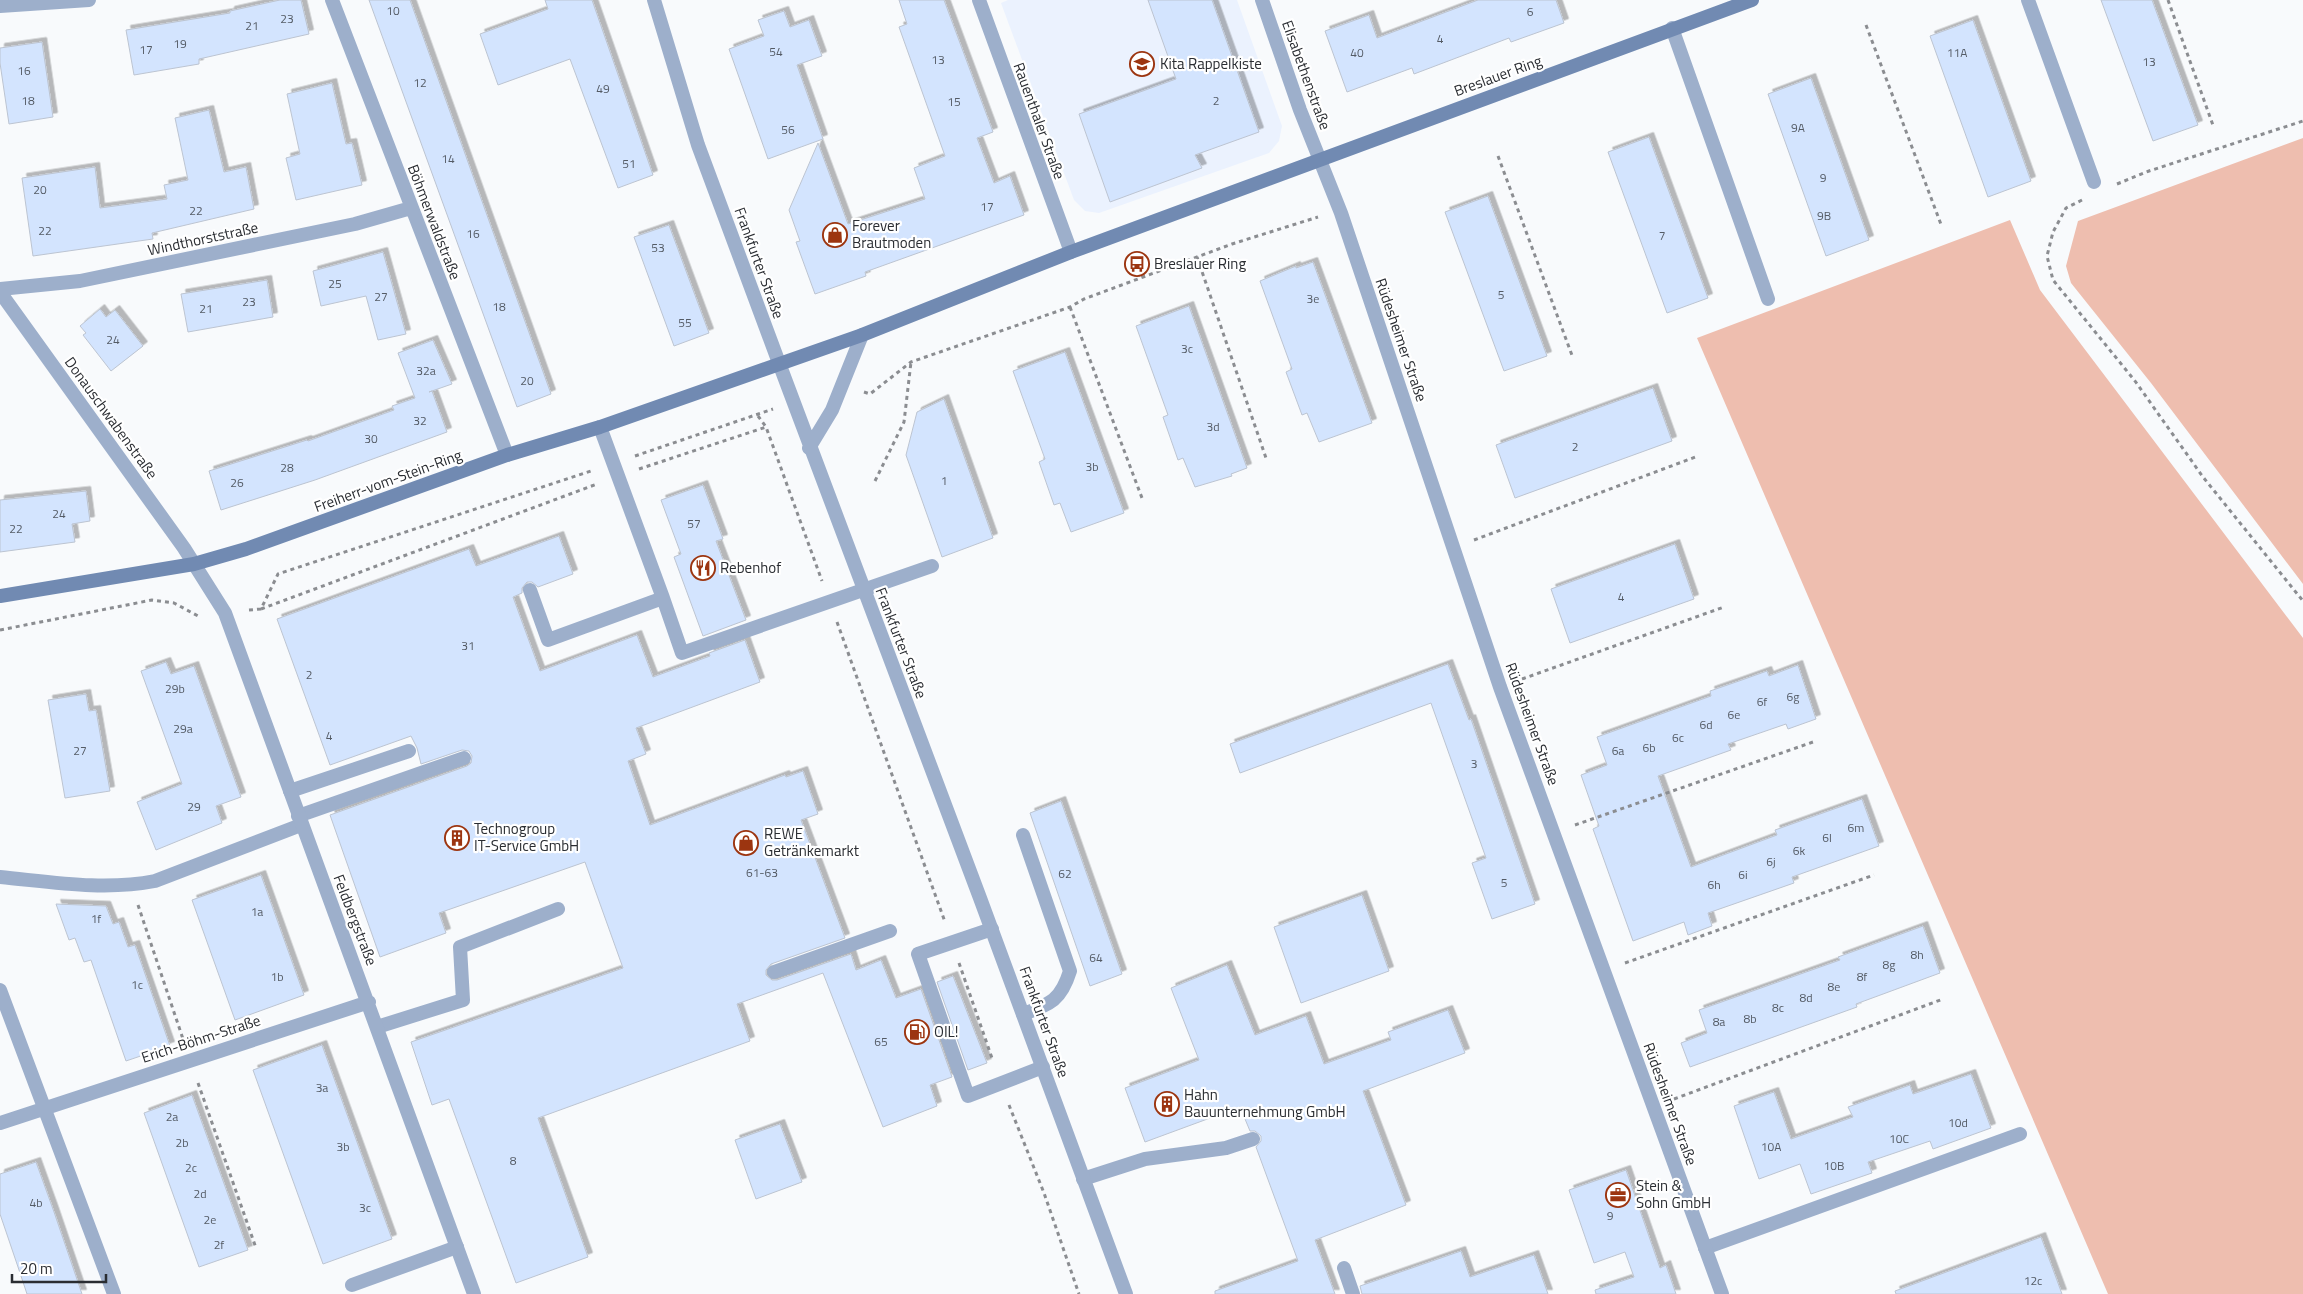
<svg xmlns="http://www.w3.org/2000/svg" width="2303" height="1294" viewBox="0 0 2303 1294" font-family="'Titillium Web',sans-serif">
<style>
.built{fill:#ebf2fe}
.green{fill:#eebeaf}
.building{fill:#d3e4fe;stroke:#bcc4d1;filter:url(#shadow)}
.lines{fill:none;stroke-linecap:round;stroke-linejoin:round}
.path{stroke:#8b8d91;stroke-width:3;stroke-dasharray:4 4;stroke-linecap:butt}
.service{stroke:#9dafcb;stroke-width:14}
.minor{stroke:#9dafcb;stroke-width:14}
.tertiary{stroke:#9dafcb;stroke-width:14}
.secondary{stroke:#718ab2;stroke-width:14}
.labels{text-anchor:middle;stroke-width:4.5;stroke-linejoin:round;paint-order:stroke}
.number-label{font-size:12px;fill:#545b65}
.poi-label{font-size:15px;fill:#2a2d32;stroke:#fff;text-anchor:start}
.street-label{font-size:15px;fill:#2a2d32;stroke:#fff}
</style>
<defs>
<filter id="shadow"><feDropShadow dx="4.5" dy="-4.5" stdDeviation="0" flood-color="#0004"/></filter>
</defs>
<rect width="100%" height="100%" fill="#f8fafc"/>
<path class="built" d="M1008 0H1237L1282 126 1279 141 1269 153 1099 213 1085 211 1074 200 1001 3Z"/>
<path class="green" d="M2303 138V584L2151 383 2071 283 2066 266 2078 221Z
M2010 220 2040 290 2303 638V1294H2108L1697 338Z"/>
<path class="building" d="M280 0H301L309 34 199 59V64L134 75 126 30 230 13V11Z
M369 0H410L551 394 517 407Z
M545 0H592L653 175 618 188 570 59 498 85 480 34 548 9Z
M899 0H944L993 132 977 138 994 183 1010 176 1024 215 865 272 866 276 815 294 796 242 800 241 789 210 818 143 848 224 925 199 914 168 945 156 899 27 907 24Z
M1148 0H1212L1259 132 1195 155 1202 168 1110 202 1079 114 1176 79Z
M1478 0H1556L1564 23 1511 42 1509 38 1414 74 1412 68 1347 92 1325 31 1369 15 1377 38Z
M2101 0H2152L2198 125 2153 141Z
M784 11 790 27 809 20 822 56 797 65 823 139 768 159 729 49 764 36 758 20Z
M1973 20 2031 181 1988 197 1930 36Z
M42 42 53 117 9 124 0 63V48Z
M1811 78 1869 240 1826 256 1768 94Z
M332 83 346 144 352 143 362 185 296 200 286 158 300 154 287 94Z
M209 110 224 172 246 167 254 209 152 233 153 239 33 256 22 178 95 167 100 208 167 199 164 185 188 180 175 118Z
M1649 137 1708 298 1667 313 1608 152Z
M1488 196 1547 356 1504 371 1445 212Z
M669 225 709 333 674 346 634 237Z
M383 252 406 334 378 340 366 296 321 306 313 271Z
M1313 262 1372 423 1319 442 1307 413 1302 415 1286 372 1292 369 1260 281 1296 266V268Z
M267 280 273 317 188 332 181 294Z
M1189 306 1247 468 1231 474 1232 476 1195 487 1183 458 1178 460 1163 417 1168 415 1136 326Z
M100 309 106 317 115 310 143 346 111 371 83 335 86 333 80 326Z
M433 340 452 384 429 392 432 391 447 432 315 480 221 510 209 471 307 440 308 441 394 410 392 406 415 398 398 353Z
M1065 352 1124 513 1071 532 1060 503 1054 505 1039 462 1045 459 1013 371Z
M1653 388 1672 441 1515 498 1496 445Z
M944 399 993 538 942 557 906 455 917 412Z
M703 485 723 539 716 541 746 620 703 636 674 557 681 554 661 500Z
M86 491 90 521 72 524 75 542 0 552V500Z
M559 536 573 574 538 587 532 582H527L522 588V593L513 597 540 671 637 635 653 677 710 656 709 653 745 640 760 682 636 728 646 754 628 761 650 825 785 775 786 777 803 771 818 814 801 820 845 938 771 964 766 970V975L772 980H777L851 954 856 970 881 960 896 998 921 989 952 1077 930 1085 937 1106 883 1127 823 973 737 1004 750 1041 538 1118 588 1257 516 1283 449 1099 432 1105 411 1042 623 968 585 862 439 913 446 933 380 957 330 815 467 766 471 763 472 756 469 751 462 750 421 764 417 748 411 736 330 765 277 619 469 549 476 566Z
M1675 544 1694 599 1570 643 1551 589Z
M166 662 171 674 194 666 241 797 216 806 222 823 156 850 137 802 182 784 141 671Z
M1448 664 1469 720 1471 719 1535 904 1492 919 1472 863 1486 858 1431 703 1240 773 1230 744Z
M1798 665 1816 719 1788 729 1786 724 1728 744 1731 750 1658 776 1691 867 1777 835 1775 830 1862 799 1879 846 1792 877 1794 883 1708 913 1712 926 1688 935 1684 922 1633 941 1593 829 1599 826 1581 775 1607 765 1597 737 1711 696 1710 691 1739 681 1767 671 1769 676Z
M86 694 89 711 96 710 110 791 65 798 48 700Z
M1061 801 1122 974 1090 986 1030 813Z
M261 875 304 995 235 1020 192 900Z
M1362 895 1389 971 1301 1003 1274 927Z
M56 904 106 906 113 924 119 922 128 947 135 945 170 1046 126 1061 91 960 84 962 75 938 69 940Z
M1923 926 1940 973 1856 1004 1857 1007 1690 1067 1681 1043 1707 1033 1699 1010 1840 960 1838 957Z
M1227 965 1255 1035 1306 1016 1324 1064 1391 1040 1388 1032 1448 1010 1465 1053 1363 1091 1406 1205 1315 1240 1335 1294H1215V1291L1298 1261 1256 1147 1261 1141V1136L1255 1131H1250L1240 1107 1145 1142 1125 1088 1199 1060 1171 988Z
M953 976 987 1063 968 1070 937 982Z
M322 1045 392 1239 323 1264 253 1070Z
M1971 1074 1991 1128 1933 1149 1930 1141 1868 1162 1872 1173 1811 1194 1800 1164 1759 1179 1734 1106 1774 1092 1791 1139 1853 1117 1848 1107 1910 1085 1913 1094Z
M192 1095 248 1250 199 1267 144 1113Z
M780 1124 802 1182 756 1199 735 1140Z
M36 1162 54 1212 82 1294H27L18 1267 0 1214V1174Z
M1626 1170 1660 1268 1666 1265 1676 1294H1596L1595 1290 1634 1277 1625 1252 1594 1263 1569 1190Z
M2041 1237 2062 1294H1896L1895 1291Z
M1461 1251 1470 1277 1534 1255 1548 1294H1362L1360 1286Z"/>
<g class="lines">
<path class="path" d="M2168 0 2214 128
M1866 25 1942 227
M1498 156 1573 358
M2117 184 2149 171 2303 121
M2082 200 2066 208 2053 232 2047 256 2053 280 2135 381 2203 477 2303 601
M1197 257 1266 458
M1070 307 1142 498
M864 392 870 394 911 362 1070 307 1084 299 1232 244 1318 217
M758 416 766 427 822 581
M635 456 773 409
M639 469 766 427
M875 481 904 422 911 362
M1474 540 1698 456
M261 609 597 484
M249 610 261 609 278 574 591 471
M837 622 945 922
M0 630 152 600 174 603 198 616
M1522 679 1724 607
M1575 825 1813 742
M138 905 183 1039
M959 963 993 1061
M1625 963 1874 875
M198 1083 256 1248
M1674 1099 1943 999
M1009 1105 1044 1193 1079 1294"/>
<path class="service" d="M2028 0 2094 182
M1672 28 1768 299
M600 427 663 598
M530 590 548 640 663 598 682 653 932 566
M290 791 409 751
M298 816 464 758
M1023 835 1070 971C1061 1000 1051 1004 1023 1014
M0 877C52 882 104 891 155 881L301 825
M992 929 918 954 968 1096 1043 1067
M774 972 890 931
M377 1027 463 1000 460 947 558 909
M1083 1179 1145 1159 1226 1148 1253 1139
M1705 1248 2020 1134
M1344 1268 1353 1294
M352 1285 457 1247"/>
<path class="minor" d="M332 0 507 455
M654 0 698 145 779 363
M979 0 1071 252
M1262 0 1300 110 1341 213 1500 687 1722 1294
M0 6 89 0
M0 289 80 281 355 224 411 208
M0 292 184 548 225 613 474 1294
M0 990 114 1294
M0 1123 369 1002"/>
<path class="tertiary" d="M779 363 980 898 1126 1294
M809 448 832 410 862 335"/>
<path class="secondary" d="M0 596 194 564 246 549 507 455 600 427 862 335 1071 252 1752 0"/>
</g>
<defs>
<symbol id="school-ring" viewBox="-11 -11 22 22"><circle r="9.5" fill="#fff" stroke="#9c3510" stroke-width="1.5"/><path d="M0-5L7-2L0 1L-7-2ZM-4 1L0 2.5L4 1V4Q0 6-4 4Z" fill="#9c3510"/></symbol>
<symbol id="shop-ring" viewBox="-11 -11 22 22"><circle r="9.5" fill="#fff" stroke="#9c3510" stroke-width="1.5"/><path d="M-5-2.5h2.3a2.7 3.5 0 0 1 5.4 0H5L5.5 6h-11ZM-1.5-2.5h3a1.5 2.3 0 0 0-3 0Z" fill="#9c3510"/></symbol>
<symbol id="bus-ring" viewBox="-11 -11 22 22"><circle r="9.5" fill="#fff" stroke="#9c3510" stroke-width="1.5"/><path d="M-5-6H5V4H4V6H2V4H-2V6H-4V4H-5ZM-3.5-4V0h7V-4ZM-3.5 1.2v1.5H-2V1.2ZM2 1.2v1.5H3.5V1.2Z" fill="#9c3510"/></symbol>
<symbol id="restaurant-ring" viewBox="-11 -11 22 22"><circle r="9.5" fill="#fff" stroke="#9c3510" stroke-width="1.5"/><path d="M-5-6h1v4h1v-4h1v4h1v-4h1v5L-1.5 .5V6h-2V.5L-5-1ZM5-6V6H3V1.5H1.5Q1.5-4 5-6Z" fill="#9c3510"/></symbol>
<symbol id="building-ring" viewBox="-11 -11 22 22"><circle r="9.5" fill="#fff" stroke="#9c3510" stroke-width="1.5"/><path d="M-4-6H4V6H1V3H-1V6H-4ZM-2.5-4.3h1.7v1.8h-1.7ZM.8-4.3h1.7v1.8H.8ZM-2.5-1h1.7V.8h-1.7ZM.8-1h1.7V.8H.8Z" fill="#9c3510"/></symbol>
<symbol id="fuel-ring" viewBox="-11 -11 22 22"><circle r="9.5" fill="#fff" stroke="#9c3510" stroke-width="1.5"/><path d="M-5.5-6h7V0h2V4h1.3V-2.5L3-4.5l.8-.8L6-3V5H2.5V1h-1V6h-7ZM-4.2-4.7v3.2H.2V-4.7Z" fill="#9c3510"/></symbol>
<symbol id="office-ring" viewBox="-11 -11 22 22"><circle r="9.5" fill="#fff" stroke="#9c3510" stroke-width="1.5"/><path d="M-6-3h4V-5.5h4V-3h4V5H-6ZM-1-4.5V-3h2v-1.5ZM-6 0V1H6V0Z" fill="#9c3510"/></symbol>
</defs>
<g fill-rule="evenodd">
<use href="#school-ring" x="1128" y="50" width="28" height="28"/>
<use href="#shop-ring" x="821" y="221" width="28" height="28"/>
<use href="#bus-ring" x="1123" y="250" width="28" height="28"/>
<use href="#restaurant-ring" x="689" y="554" width="28" height="28"/>
<use href="#building-ring" x="443" y="824" width="28" height="28"/>
<use href="#shop-ring" x="732" y="829" width="28" height="28"/>
<use href="#fuel-ring" x="903" y="1018" width="28" height="28"/>
<use href="#building-ring" x="1153" y="1090" width="28" height="28"/>
<use href="#office-ring" x="1604" y="1181" width="28" height="28"/>
</g>
<g class="labels">
<g class="number-label">
<text x="393" y="15">10</text>
<text x="1530" y="16">6</text>
<text x="287" y="23">23</text>
<text x="252" y="30">21</text>
<text x="1440" y="43">4</text>
<text x="180" y="48">19</text>
<text x="146" y="54">17</text>
<text x="776" y="56">54</text>
<text x="1357" y="57">40</text>
<text x="1957" y="57">11A</text>
<text x="938" y="64">13</text>
<text x="2149" y="66">13</text>
<text x="24" y="75">16</text>
<text x="420" y="87">12</text>
<text x="603" y="93">49</text>
<text x="28" y="105">18</text>
<text x="1216" y="105">2</text>
<text x="954" y="106">15</text>
<text x="1798" y="132">9A</text>
<text x="788" y="134">56</text>
<text x="448" y="163">14</text>
<text x="629" y="168">51</text>
<text x="1823" y="182">9</text>
<text x="40" y="194">20</text>
<text x="987" y="211">17</text>
<text x="196" y="215">22</text>
<text x="1824" y="220">9B</text>
<text x="45" y="235">22</text>
<text x="473" y="238">16</text>
<text x="1662" y="240">7</text>
<text x="658" y="252">53</text>
<text x="335" y="288">25</text>
<text x="1501" y="299">5</text>
<text x="381" y="301">27</text>
<text x="1313" y="303">3e</text>
<text x="249" y="306">23</text>
<text x="499" y="311">18</text>
<text x="206" y="313">21</text>
<text x="685" y="327">55</text>
<text x="113" y="344">24</text>
<text x="1187" y="353">3c</text>
<text x="426" y="375">32a</text>
<text x="527" y="385">20</text>
<text x="420" y="425">32</text>
<text x="1213" y="431">3d</text>
<text x="371" y="443">30</text>
<text x="1575" y="451">2</text>
<text x="1092" y="471">3b</text>
<text x="287" y="472">28</text>
<text x="944" y="485">1</text>
<text x="237" y="487">26</text>
<text x="59" y="518">24</text>
<text x="694" y="528">57</text>
<text x="16" y="533">22</text>
<text x="1621" y="601">4</text>
<text x="468" y="650">31</text>
<text x="309" y="679">2</text>
<text x="175" y="693">29b</text>
<text x="1793" y="701">6g</text>
<text x="1762" y="706">6f</text>
<text x="1734" y="719">6e</text>
<text x="1706" y="729">6d</text>
<text x="183" y="733">29a</text>
<text x="329" y="740">4</text>
<text x="1678" y="742">6c</text>
<text x="1649" y="752">6b</text>
<text x="80" y="755">27</text>
<text x="1618" y="755">6a</text>
<text x="1474" y="768">3</text>
<text x="194" y="811">29</text>
<text x="1856" y="832">6m</text>
<text x="1827" y="842">6l</text>
<text x="1799" y="855">6k</text>
<text x="1771" y="866">6j</text>
<text x="762" y="877">61-63</text>
<text x="1065" y="878">62</text>
<text x="1743" y="879">6i</text>
<text x="1504" y="887">5</text>
<text x="1714" y="889">6h</text>
<text x="257" y="916">1a</text>
<text x="96" y="923">1f</text>
<text x="1917" y="959">8h</text>
<text x="1096" y="962">64</text>
<text x="1889" y="969">8g</text>
<text x="277" y="981">1b</text>
<text x="1862" y="981">8f</text>
<text x="137" y="989">1c</text>
<text x="1834" y="991">8e</text>
<text x="1806" y="1002">8d</text>
<text x="1778" y="1012">8c</text>
<text x="1750" y="1023">8b</text>
<text x="1719" y="1026">8a</text>
<text x="881" y="1046">65</text>
<text x="322" y="1092">3a</text>
<text x="172" y="1121">2a</text>
<text x="1958" y="1127">10d</text>
<text x="1899" y="1143">10C</text>
<text x="182" y="1147">2b</text>
<text x="343" y="1151">3b</text>
<text x="1771" y="1151">10A</text>
<text x="513" y="1165">8</text>
<text x="1834" y="1170">10B</text>
<text x="191" y="1172">2c</text>
<text x="200" y="1198">2d</text>
<text x="36" y="1207">4b</text>
<text x="365" y="1212">3c</text>
<text x="1610" y="1220">9</text>
<text x="210" y="1224">2e</text>
<text x="219" y="1249">2f</text>
<text x="2033" y="1285">12c</text>
</g>
<g class="poi-label">
<text x="1160" y="69">Kita Rappelkiste</text>
<text x="852" y="231">Forever<tspan x="852" dy="17">Brautmoden</tspan></text>
<text x="1154" y="269">Breslauer Ring</text>
<text x="720" y="573">Rebenhof</text>
<text x="474" y="834">Technogroup<tspan x="474" dy="17">IT-Service GmbH</tspan></text>
<text x="764" y="839">REWE<tspan x="764" dy="17">Getränkemarkt</tspan></text>
<text x="934" y="1037">OIL!</text>
<text x="1184" y="1100">Hahn<tspan x="1184" dy="17">Bauunternehmung GmbH</tspan></text>
<text x="1636" y="1191">Stein &amp;<tspan x="1636" dy="17">Sohn GmbH</tspan></text>
</g>
<g class="street-label">
<text transform="translate(1306 75) rotate(70)" y="5">Elisabethenstraße</text>
<text transform="translate(1498 76) rotate(-20)" y="5">Breslauer Ring</text>
<text transform="translate(1039 121) rotate(70)" y="5">Rauenthaler Straße</text>
<text transform="translate(434 222) rotate(69)" y="5">Böhmerwaldstraße</text>
<text transform="translate(203 239) rotate(-12)" y="5">Windthorststraße</text>
<text transform="translate(759 263) rotate(70)" y="5">Frankfurter Straße</text>
<text transform="translate(1401 340) rotate(71)" y="5">Rüdesheimer Straße</text>
<text transform="translate(111 418) rotate(54)" y="5">Donauschwabenstraße</text>
<text transform="translate(388 481) rotate(-20)" y="5">Freiherr-vom-Stein-Ring</text>
<text transform="translate(901 643) rotate(69)" y="5">Frankfurter Straße</text>
<text transform="translate(1532 724) rotate(70)" y="5">Rüdesheimer Straße</text>
<text transform="translate(355 920) rotate(69)" y="5">Feldbergstraße</text>
<text transform="translate(1044 1022) rotate(70)" y="5">Frankfurter Straße</text>
<text transform="translate(201 1039) rotate(-18)" y="5">Erich-Böhm-Straße</text>
<text transform="translate(1670 1104) rotate(70)" y="5">Rüdesheimer Straße</text>
</g>
</g>
<path d="M12 1274v8h94v-8" fill="none" stroke="#2a2d32" stroke-width="2.5"/>
<text x="20" y="1274" font-size="15" fill="#2a2d32" stroke="#ffffff" stroke-width="4" paint-order="stroke">20 m</text>
</svg>
